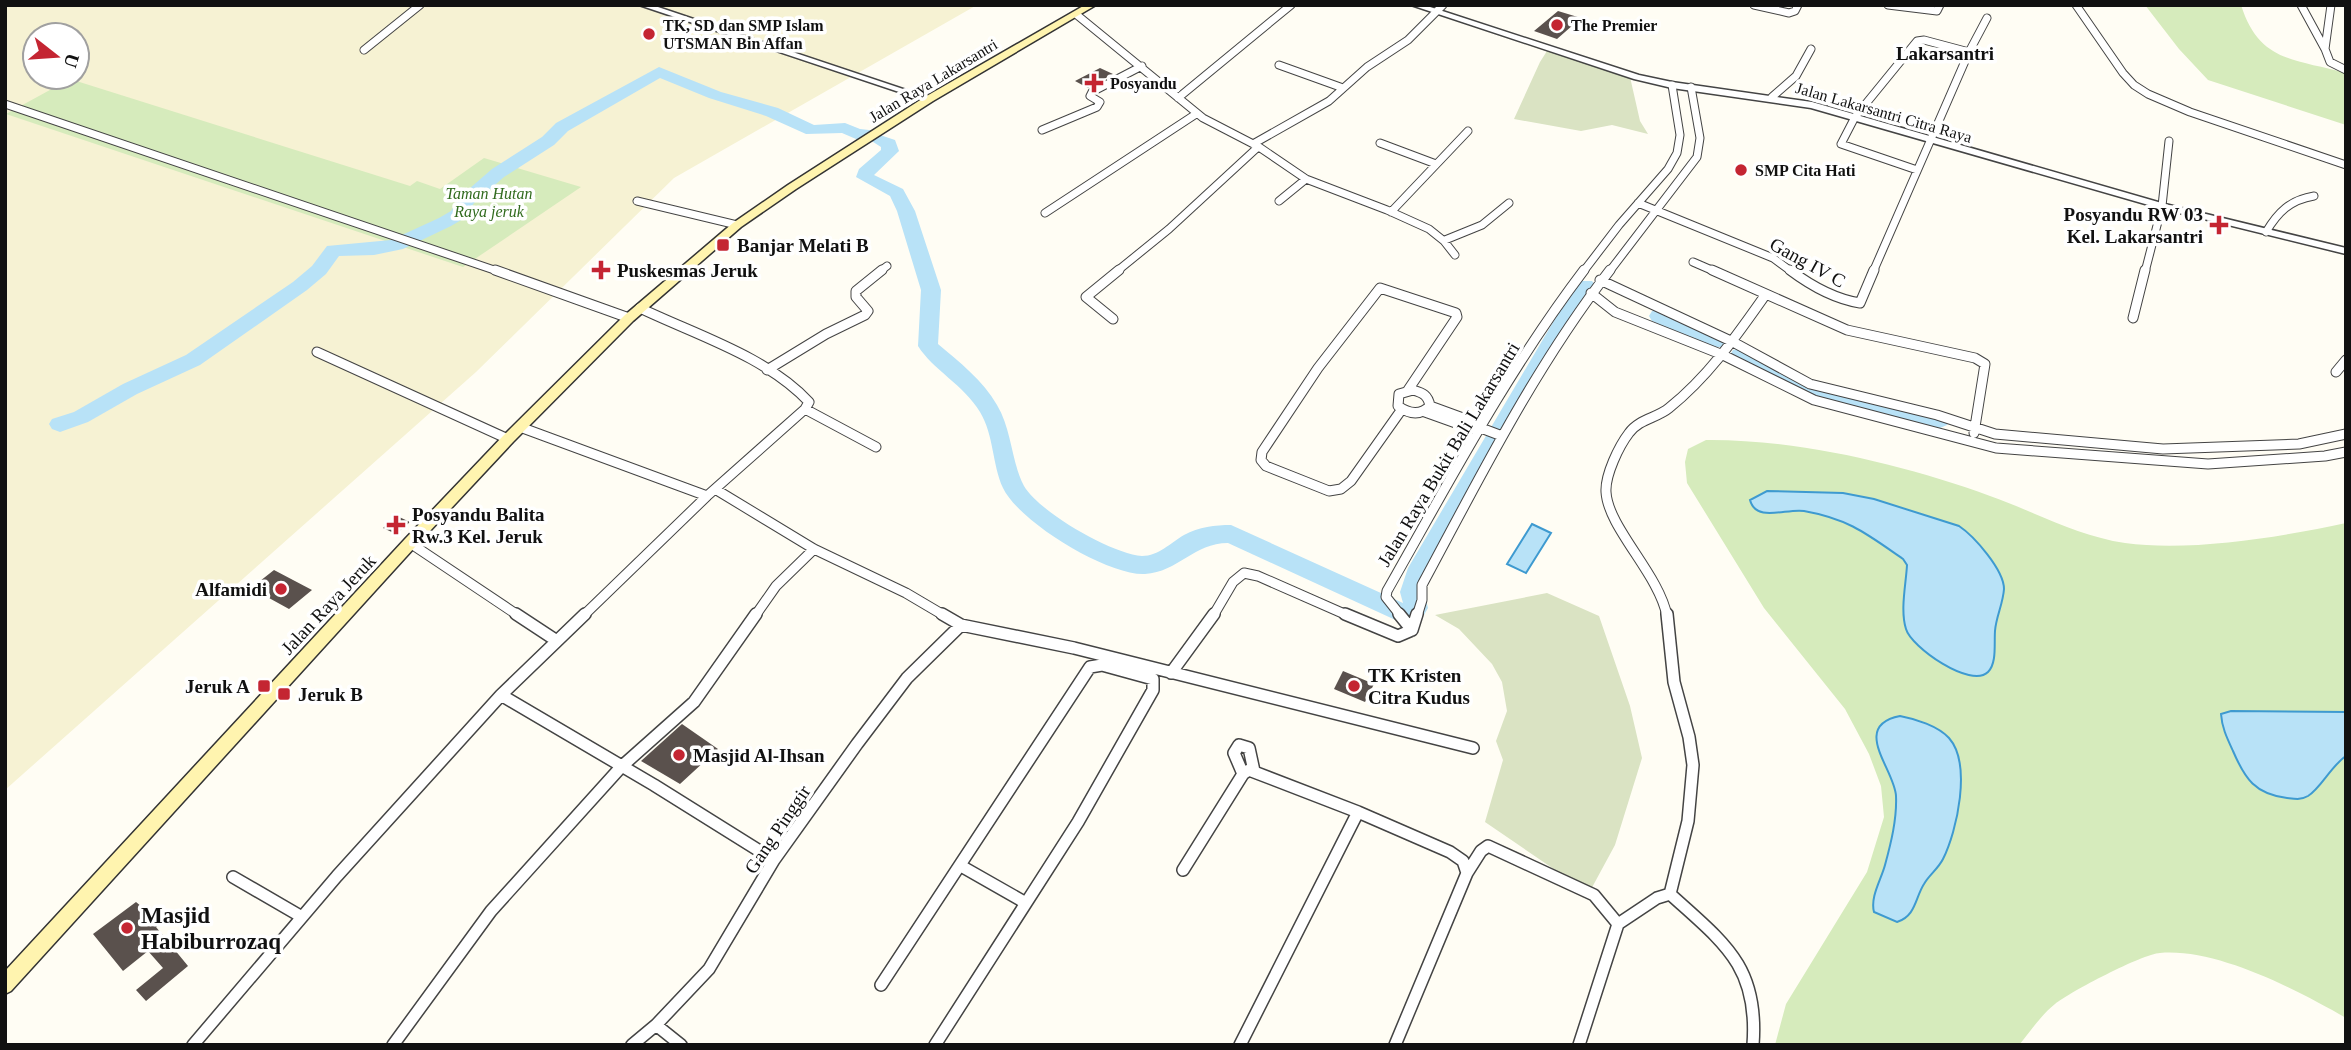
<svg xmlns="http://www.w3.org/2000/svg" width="2351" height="1050" viewBox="0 0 2351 1050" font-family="Georgia,serif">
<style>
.farmland{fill:#f6f2d3;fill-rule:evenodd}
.green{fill:#d6ebbc}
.cemetery{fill:#dae3c3}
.water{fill:#b8e2f7;stroke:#3e9ad0;stroke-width:2}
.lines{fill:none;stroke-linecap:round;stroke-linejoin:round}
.river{fill:#b8e2f7;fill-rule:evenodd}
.building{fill:#5a514d}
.minor-far2-casing{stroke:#444;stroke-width:9}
.minor-far1-casing{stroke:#444;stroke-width:11}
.minor-casing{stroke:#444;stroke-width:14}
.tertiary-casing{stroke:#444;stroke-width:3}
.secondary-casing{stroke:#333;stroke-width:3}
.minor-far2{stroke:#fff;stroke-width:7}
.minor-far1{stroke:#fff;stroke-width:9}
.minor{stroke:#fff;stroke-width:11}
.tertiary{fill:#fff;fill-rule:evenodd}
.secondary{fill:#fff4af;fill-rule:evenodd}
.poi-dot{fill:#c42532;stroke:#fff;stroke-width:2.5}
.labels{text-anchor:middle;stroke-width:7;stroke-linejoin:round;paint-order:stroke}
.far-poi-label{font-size:16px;font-weight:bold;fill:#111;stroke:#fff;text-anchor:start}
.far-street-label{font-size:16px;fill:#111;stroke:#fff}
.far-park-label{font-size:16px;font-style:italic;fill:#316b1e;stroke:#fff}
.far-quarter-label{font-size:19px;font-weight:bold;fill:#111;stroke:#fff}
.poi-label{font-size:19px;font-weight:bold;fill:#111;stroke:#fff;text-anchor:start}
.street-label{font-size:19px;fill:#111;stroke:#fff}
.near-poi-label{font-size:23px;font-weight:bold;fill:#111;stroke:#fff;text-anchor:start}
</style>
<rect width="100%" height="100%" fill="#fffdf4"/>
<path class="farmland" d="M5 5H977L674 178 476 372 5 790ZM35 35H77V77H35Z"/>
<path class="green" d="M2145 5H2241C2259 62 2294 59 2346 73V125L2208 80 2179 49Z
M70 79 410 186 417 181 440 189 484 158 581 187 463 267 6 114Z
M1706 440C1797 439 1905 465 1990 496 2035 512 2078 536 2125 543 2190 552 2281 537 2346 523V1018C2297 990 2217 948 2160 953 2142 954 2070 992 2055 1004 2041 1015 2030 1032 2019 1045H1775L1786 1004 1867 872 1884 817 1881 786 1869 754 1845 709 1764 608 1687 483 1685 462 1688 449Z"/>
<path class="cemetery" d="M1547 51 1630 77 1640 121 1648 134 1612 125 1581 131 1514 119 1540 62Z
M1547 593 1599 616 1630 706 1642 758 1615 845 1589 893 1485 822 1503 760 1496 741 1507 711 1502 682 1492 664 1459 629 1435 615Z"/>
<path class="water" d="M1767 491 1843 493 1874 499 1959 526C1974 536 2004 570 2004 589 2003 604 1996 617 1995 631 1994 644 1997 663 1988 672 1971 689 1911 647 1906 629 1900 610 1906 584 1907 565L1903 559C1867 534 1849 519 1804 511 1787 508 1756 523 1750 500Z
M1532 524 1551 533 1526 573 1507 564Z
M2231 711 2346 712V756C2331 766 2321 788 2308 796 2301 800 2296 799 2287 798 2255 794 2245 779 2233 751 2227 738 2222 728 2221 714Z
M1900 716C1916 719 1938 726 1949 738 1972 764 1957 831 1943 859 1938 869 1929 875 1924 884 1915 898 1916 916 1897 922L1874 912C1870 897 1881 880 1885 865 1891 843 1897 819 1896 796 1895 770 1850 726 1900 716Z"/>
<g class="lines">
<path class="river" d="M659 67 721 92 778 108 814 125 845 123 860 129 878 131 880 135 895 140 899 151 874 175 903 189 915 211 941 290 938 344C959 362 983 380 997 405 1012 430 1011 461 1024 486 1039 512 1112 554 1142 556 1159 556 1170 543 1184 535 1199 527 1215 525 1231 525L1403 603 1400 592 1408 568 1575 285 1578 281H1592L1595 285 1428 576 1424 592 1428 608 1424 615 1412 616 1402 623 1228 543C1194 543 1178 572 1145 574 1108 576 1019 522 1003 488 992 464 994 435 980 412 964 385 933 370 918 346L921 290 897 211 890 196 856 177 859 169 881 150V147L870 140 856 139 842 133 806 134 766 116 709 98 660 78 568 131 554 145 504 177 474 203 463 219 451 226 403 249 374 255 339 256 326 274 307 290 200 365 137 394 88 422 60 432 52 429 49 424 52 419 74 412 123 384 186 355 293 282 312 266 327 246 391 240 439 218 451 211 462 195 492 169 542 137 556 123Z
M1659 309 1722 337 1725 342 1722 347H1708L1652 321 1649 316 1652 311Z
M1740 348 1832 388 1940 412 1947 415 1951 420 1947 425 1940 428 1820 399 1733 360 1730 355 1733 350Z"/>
</g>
<path class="building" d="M1558 11 1581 18 1557 39 1534 31Z
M1100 68 1113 74 1088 88 1075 81Z
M397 516 410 522 396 534 383 528Z
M274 570 312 590 289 609 251 588Z
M1343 671 1374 684 1365 702 1334 689Z
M682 724 718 749 680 784 641 761Z
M136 902 161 923 156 927 188 966 146 1001 136 990 163 968 148 951 123 971 93 934Z"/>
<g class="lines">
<defs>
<path id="minor-far2" d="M1754 5 1789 13 1795 11 1798 5
M1888 5 1937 11 1940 5
M2076 5 2123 73 2134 85 2148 94 2190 112 2346 165
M2301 5 2325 49
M2331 5 2325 49 2330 62 2346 70
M1077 15 1203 118 1259 147 1306 179 1387 210 1429 229 1444 241 1455 255
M364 50 420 5
M1279 65 1343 88
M1772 97 1796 76 1811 49
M1178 98 1291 5
M5 104 500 272
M1042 130 1097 107 1100 102 1090 96 1092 92 1142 66
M1380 143 1436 164
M1253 144 1329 101 1367 67 1408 40 1443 5
M1917 170 1841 144 1855 117 1917 41 1924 40 1969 52
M637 201 737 225
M1279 201 1306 179
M1638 203 1773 258 1792 272
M1391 212 1468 131
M1045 213 1196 114
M2266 232C2278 212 2290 200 2314 196
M1445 240 1482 225 1509 203
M1693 262 1716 272
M879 272 887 266
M1116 272 1169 229 1258 147
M1583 272 1619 225 1668 169 1677 153 1680 135 1672 85
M1609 272 1697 157 1700 138 1691 87
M1873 272 1969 52 1987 18
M2145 272 2162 206 2169 141"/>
<path id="minor-far1" d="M495 270 629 318
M1712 270 1847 330 1975 358 1985 364 1974 433
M1790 270C1810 285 1835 299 1860 303L1874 270
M1600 280 1733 342 1810 384 1937 415 1995 434 2163 449 2299 444 2346 434
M1591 293 1615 312 1723 355 1814 400 1996 448 2208 464 2325 456 2346 452
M2133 318 2145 270
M1113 319 1086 297 1119 270
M317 352 508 439
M767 370 826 334 865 315 868 311 856 297V291L882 270
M2336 372 2346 360
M1413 390C1423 393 1428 395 1430 406 1420 416 1409 414 1398 406L1399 394Z
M1430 406 1482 425
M805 409 876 447
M1402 409 1351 481 1341 489 1329 491 1266 466 1261 460 1262 452 1318 368 1380 288 1456 313 1457 317 1408 390
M1425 412 1478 431
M520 427 707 496
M1481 428 1502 436
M715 489 814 549 906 593 945 616
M410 543 519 616
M583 616 707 496 805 409 809 402C766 356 696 335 640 308
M755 616 776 586 814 549
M1213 616 1233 582 1244 573 1258 576 1349 616
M1401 616 1386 597 1387 591C1449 482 1508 370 1584 270
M1417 616 1422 600V585C1480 477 1535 367 1610 270
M1667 616C1659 574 1608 528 1606 492 1605 475 1619 446 1629 433 1639 419 1657 418 1669 408 1709 376 1737 335 1766 294"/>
<path id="minor" d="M516 614 557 641
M942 614 961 625 1074 648 1473 748
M1345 614 1398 636 1412 630
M1399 614 1412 630
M1412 630 1417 614
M1171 673 1214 614
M501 695 654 785 774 860
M1243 774 1234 753 1239 745 1249 748 1254 771
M961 866 1026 903
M1183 870 1243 774 1249 770 1358 812 1450 852 1463 861 1467 873 1395 1045
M1467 873 1481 851 1488 846 1594 895 1618 924
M233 877 302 917
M1670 894C1724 943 1759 966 1753 1045
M881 985 1090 667 1102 665 1153 679V690L1078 822 935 1045
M656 1025 681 1045
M193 1045 337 876 501 695 585 614
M393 1045 491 911 621 767 694 702 756 614
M632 1045 656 1025 709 969 774 860 857 744 907 678 961 625
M1240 1045 1358 812
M1579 1045 1618 924 1657 898 1670 894 1688 821 1693 765 1689 737 1674 682 1667 614"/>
<path id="tertiary" d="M639 5H652L933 99 926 101Z
M1411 5H1424L1639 75 1672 82 1812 102 2165 204 2346 248V254L2159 208 1811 108 1672 88 1634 79Z"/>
<path id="secondary" d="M1085 5H1096L933 101 796 189 741 227 633 321 513 442 415 547 11 991 5 994V971L405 539 503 436 625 315 733 223 788 185 925 97Z"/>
</defs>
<use href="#minor-far2" class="minor-far2-casing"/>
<use href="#minor-far1" class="minor-far1-casing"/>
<use href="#minor" class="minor-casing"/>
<use href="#tertiary" class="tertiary-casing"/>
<use href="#secondary" class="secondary-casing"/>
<use href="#minor-far2" class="minor-far2"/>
<use href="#minor-far1" class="minor-far1"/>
<use href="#minor" class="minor"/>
<use href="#tertiary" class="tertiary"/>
<use href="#secondary" class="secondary"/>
</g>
<g class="poi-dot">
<circle cx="1557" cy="25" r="7"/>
<circle cx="649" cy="34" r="7"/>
<path d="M1090.5 72.5h7v7h7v7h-7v7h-7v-7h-7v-7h7z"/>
<circle cx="1741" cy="170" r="7"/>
<path d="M2215.5 214.5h7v7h7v7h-7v7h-7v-7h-7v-7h7z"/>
<rect x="716" y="238" width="14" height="14" rx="3.5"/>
<path d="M597.5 259.5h7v7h7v7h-7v7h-7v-7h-7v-7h7z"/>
<path d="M392.5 514.5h7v7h7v7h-7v7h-7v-7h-7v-7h7z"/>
<circle cx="281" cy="589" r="7"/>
<rect x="257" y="679" width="14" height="14" rx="3.5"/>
<circle cx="1354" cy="686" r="7"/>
<rect x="277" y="687" width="14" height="14" rx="3.5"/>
<circle cx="679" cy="755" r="7"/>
<circle cx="127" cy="928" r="7"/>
</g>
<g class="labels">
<g class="far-poi-label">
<text x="663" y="31">TK, SD dan SMP Islam<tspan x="663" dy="18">UTSMAN Bin Affan</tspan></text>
<text x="1571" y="31">The Premier</text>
<text x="1110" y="89">Posyandu</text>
<text x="1755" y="176">SMP Cita Hati</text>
</g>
<g class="far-street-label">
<text transform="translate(933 80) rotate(-31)" y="6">Jalan Raya Lakarsantri</text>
<text transform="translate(1884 112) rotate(16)" y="6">Jalan Lakarsantri Citra Raya</text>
</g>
<g class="far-park-label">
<text x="489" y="199">Taman Hutan<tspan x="489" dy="18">Raya jeruk</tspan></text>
</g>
<g class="far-quarter-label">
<text x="1945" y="60">Lakarsantri</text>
</g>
<g class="poi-label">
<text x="2203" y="221" text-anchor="end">Posyandu RW 03<tspan x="2203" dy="22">Kel. Lakarsantri</tspan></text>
<text x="737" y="252">Banjar Melati B</text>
<text x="617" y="277">Puskesmas Jeruk</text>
<text x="412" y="521">Posyandu Balita<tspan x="412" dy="22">Rw.3 Kel. Jeruk</tspan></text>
<text x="267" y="596" text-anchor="end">Alfamidi</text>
<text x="1368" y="682">TK Kristen<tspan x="1368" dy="22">Citra Kudus</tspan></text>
<text x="250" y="693" text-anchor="end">Jeruk A</text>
<text x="298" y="701">Jeruk B</text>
<text x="693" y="762">Masjid Al-Ihsan</text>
</g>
<g class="street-label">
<text transform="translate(1808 262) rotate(29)" y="7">Gang IV C</text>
<text transform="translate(1448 454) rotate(-59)" y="7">Jalan Raya Bukit Bali Lakarsantri</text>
<text transform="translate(328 604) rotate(-47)" y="7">Jalan Raya Jeruk</text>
<text transform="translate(777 829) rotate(-56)" y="7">Gang Pinggir</text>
</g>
<g class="near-poi-label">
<text x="141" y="923">Masjid<tspan x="141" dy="26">Habiburrozaq</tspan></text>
</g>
</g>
<rect width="2351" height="1050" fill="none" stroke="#111111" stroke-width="14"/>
<g transform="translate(56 56) rotate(107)"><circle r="33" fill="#ffffff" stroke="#a0a0a0" stroke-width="2"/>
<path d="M0-5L12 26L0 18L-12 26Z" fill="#c42532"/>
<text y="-10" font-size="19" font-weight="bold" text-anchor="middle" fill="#111111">U</text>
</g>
</svg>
